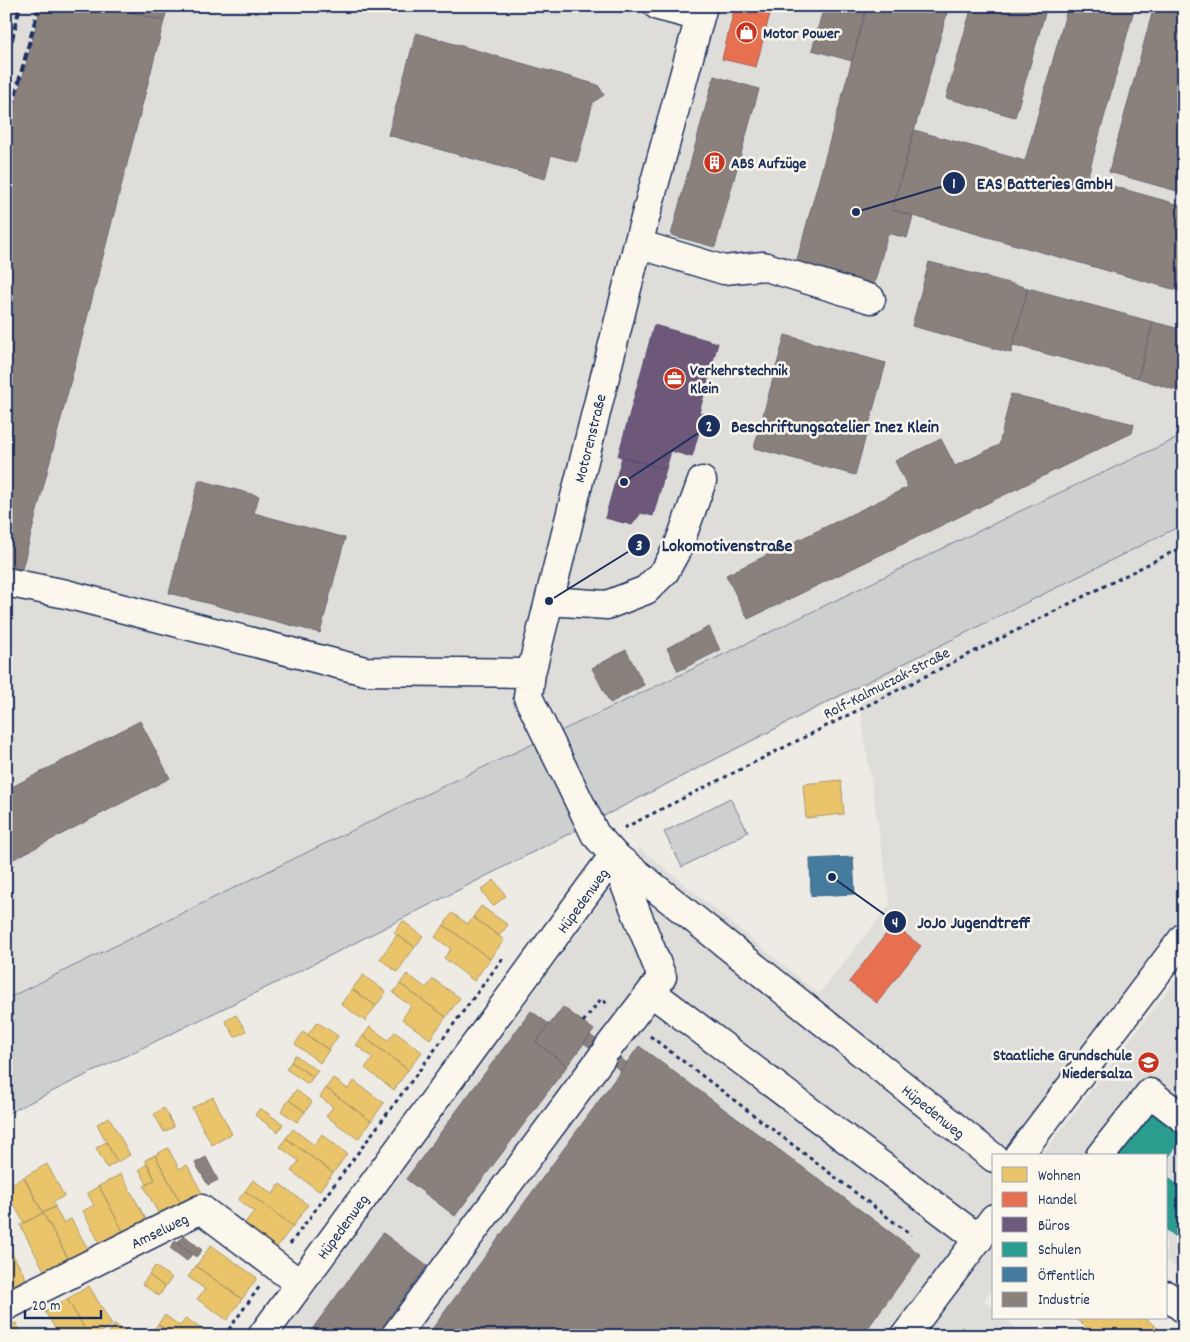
<svg xmlns="http://www.w3.org/2000/svg" width="1190" height="1342" viewBox="0 0 1190 1342" font-family="Dekko,sans-serif">
<style>
.built{fill:#deddda}
.green{fill:#cecfcf;stroke:#747f96}
.homes{fill:#e9c46a;stroke:#ab9766}
.shops{fill:#e76f51;stroke:#aa5c55}
.offices{fill:#6d597a;stroke:#544c72}
.schools{fill:#2a9d8f;stroke:#267c80}
.public{fill:#457b9d;stroke:#38648a}
.industry{fill:#8a817c;stroke:#696873}
.lines{fill:none;stroke-linecap:round;stroke-linejoin:round}
.minor-casing{stroke:#1b2f5e;stroke-width:31}
.path{stroke:#1b2f5e;stroke-width:3;stroke-dasharray:4 4;stroke-linecap:butt}
.minor{stroke:#fbf7ec;stroke-width:28}
.rail{stroke:#1b2f5e;stroke-width:4;stroke-dasharray:8 4;stroke-linecap:butt}
.labels{text-anchor:middle;stroke-width:5;stroke-linejoin:round;paint-order:stroke}
.poi-label{font-size:16px;font-weight:bold;fill:#1b2f5e;stroke:#fbf7ec;text-anchor:start}
.street-label{font-size:16px;fill:#1b2f5e;stroke:#fbf7ec}
.leader{fill:none;stroke:#1b2f5e;stroke-width:2}
.callout-dot{fill:#1b2f5e;stroke:#fbf7ec;stroke-width:2}
.mark-label{font-size:15px;text-anchor:middle;font-weight:bold;fill:#fff}
.callout-label{font-size:18px;text-anchor:middle;font-weight:bold;fill:#1b2f5e;stroke:#fbf7ec;stroke-width:5;stroke-linejoin:round;paint-order:stroke}
</style>
<rect width="100%" height="100%" fill="#eeebe4"/>
<filter id="ink" filterUnits="userSpaceOnUse"><feTurbulence type="fractalNoise" baseFrequency=".02" numOctaves="2"/><feDisplacementMap in="SourceGraphic" scale="10" xChannelSelector="R" yChannelSelector="G"/><feConvolveMatrix kernelMatrix="1 2 1 2 8 2 1 2 1" color-interpolation-filters="sRGB"/></filter>
<g filter="url(#ink)">
<path class="built" d="M6 6H1184V958L1033 1156H994V1288L984 1300 994 1309V1318H1005L1025 1336H282L640 848 819 994 890 904 857 689 282 980 6 1114Z
M1184 969V1274L1166 1260V1156H1041Z"/>
<path class="green" d="M1184 435V524L857 687 282 980 6 1114V999L435 790 733 650 1018 512Z
M730 798 748 832 682 867 664 832Z"/>
<path class="homes" d="M841 780 844 814 806 818 803 784Z
M494 880 506 896 493 906 481 890Z
M481 906 508 925 499 936 473 917Z
M452 913 468 924 473 917 504 940 490 959 444 925Z
M403 921 423 936 415 947 394 933Z
M444 925 490 959 474 981 444 958 451 949 435 937Z
M397 935 415 947 397 972 380 959Z
M407 974 426 988 433 979 460 998 446 1017 400 984Z
M363 975 386 992 376 1006 352 989Z
M400 984 446 1017 430 1039 402 1019 411 1006 393 993Z
M352 989 376 1006 365 1021 341 1004Z
M236 1015 246 1031 235 1037 225 1021Z
M317 1022 338 1036 329 1050 307 1036Z
M370 1027 388 1040 395 1032 422 1052 408 1070 363 1036Z
M303 1032 329 1050 320 1063 295 1044Z
M363 1036 408 1070 394 1090 365 1068 373 1058 356 1045Z
M295 1055 318 1071 313 1077 291 1062Z
M291 1062 313 1077 308 1084 286 1069Z
M333 1078 348 1089 354 1081 384 1103 371 1121 326 1088Z
M326 1088 371 1121 358 1139 326 1116 333 1107 320 1097Z
M296 1090 312 1102 305 1112 289 1100Z
M213 1097 232 1134 212 1145 192 1108Z
M289 1100 305 1112 297 1122 281 1111Z
M164 1108 174 1127 164 1132 154 1114Z
M260 1108 283 1124 278 1132 255 1115Z
M109 1117 130 1155 117 1162 97 1124Z
M293 1129 314 1145 322 1134 347 1154 333 1173 286 1138Z
M286 1138 333 1173 319 1191 291 1171 299 1161 280 1147Z
M106 1142 117 1162 107 1168 96 1148Z
M168 1148 179 1169 187 1165 202 1193 181 1204 155 1155Z
M155 1155 181 1204 159 1215 144 1186 155 1180 145 1160Z
M47 1164 64 1196 53 1202 55 1207 43 1213 24 1177Z
M148 1164 155 1180 147 1184 139 1169Z
M121 1174 147 1221 124 1233 99 1186Z
M24 1177 43 1213 24 1223 6 1190V1187Z
M253 1180 273 1194 280 1184 308 1205 293 1226 245 1191Z
M99 1186 124 1233 101 1246 83 1211 94 1205 87 1193Z
M245 1191 293 1226 276 1248 244 1224 254 1211 238 1200Z
M55 1207 63 1223 71 1219 88 1249 69 1260 43 1213Z
M43 1213 69 1260 45 1272 20 1225Z
M6 1215 11 1224 6 1227Z
M211 1245 257 1278 242 1299 196 1266Z
M10 1250 26 1278 6 1289V1252Z
M155 1266 172 1278 165 1287 149 1275Z
M196 1266 242 1299 227 1320 197 1299 205 1289 188 1277Z
M149 1275 165 1287 159 1296 142 1284Z
M89 1286 112 1325 95 1336H89L67 1299Z
M67 1299 89 1336H60L45 1312Z
M165 1315 180 1326 186 1318 211 1336H174L158 1324Z
M1075 1318H1145L1167 1336H1097Z
M16 1323 23 1336H6V1328Z
M115 1324 131 1336H111L108 1334Z
M158 1324 174 1336H154L151 1333Z"/>
<path class="shops" d="M735 6H772L756 67 722 59Z
M893 925 921 946 877 1003 849 982Z"/>
<path class="offices" d="M654 325 718 343 699 413 704 414 692 457 671 451 666 469 618 456Z
M622 457 666 469 653 516 641 513 632 525 605 518Z"/>
<path class="schools" d="M1146 1108 1183 1138 1166 1160V1156H1117Z
M1166 1176 1184 1190V1243L1166 1229Z"/>
<path class="public" d="M853 857 855 894 811 896 810 859Z"/>
<path class="industry" d="M41 6H109L164 21 22 569 6 565V142Z
M109 6H168L164 21Z
M824 6H867L852 61 812 50Z
M867 6H949L892 210 913 216 907 238 888 233 874 285 796 263Z
M972 6H1047L1015 117 946 98Z
M1068 6H1135L1087 179 1184 206V260L1176 290 892 210 914 130 1025 161Z
M1154 6H1184V193L1109 172Z
M416 33 598 85 604 95 593 102 577 162 551 155 545 179 388 135Z
M714 76 759 89 715 247 671 235Z
M1184 260V292L1176 290Z
M929 262 1028 288 1011 353 912 326Z
M1028 288 1153 322 1138 378 1013 345Z
M1153 322 1184 330V393L1138 378Z
M785 335 886 363 855 475 754 448Z
M1011 394 1134 424 1132 433 748 619 726 575 908 487 895 461 941 439 955 466 999 445Z
M199 480 259 496 254 513 345 538 320 633 169 593Z
M709 627 720 650 678 671 667 648Z
M626 650 644 685 610 703 592 668Z
M140 721 170 778 6 863V790Z
M563 1007 594 1030 567 1066 536 1042Z
M531 1011 549 1024 536 1042 567 1066 455 1216 406 1179Z
M590 1035 627 1063 621 1071 584 1043Z
M639 1046 921 1255 862 1336H427Z
M206 1157 218 1180 208 1185 195 1163Z
M383 1233 427 1266 375 1336H307Z
M184 1235 202 1250 196 1257 177 1243Z
M175 1241 192 1254 187 1261 170 1248Z
M962 1327 973 1336H956Z"/>
<g class="lines">
<defs>
<path id="minor" d="M658 6 700 17
M703 6 638 244 549 601 531 673 528 697 595 834 614 855 994 1158
M638 244 724 270 763 266 871 299
M6 582 66 594 365 671 531 673
M549 601 607 605 646 590 665 571 678 547 702 481
M614 857 662 977 651 992
M608 1048 651 992 979 1239
M1018 1156 1184 937
M1100 1156 1150 1093 1184 1119
M1166 1295 1184 1309
M6 1306 201 1209 300 1284
M262 1336 614 855
M395 1336 602 1057
M905 1336 994 1218"/>
</defs>
<use href="#minor" class="minor-casing"/>
<path class="path" d="M624 828 1184 546
M583 1022 601 999 609 1005
M650 1036 911 1235
M290 1244 503 958
M224 1336 260 1286"/>
<use href="#minor" class="minor"/>
<path class="rail" d="M6 64 20 6
M6 130 39 6"/>
</g>
</g>
<defs>
<symbol id="shop-disc" viewBox="-11 -11 22 22"><circle r="9.5" fill="#c8321e" stroke="#fbf7ec"/><path d="M-5-2.5h2.3a2.7 3.5 0 0 1 5.4 0H5L5.5 6h-11ZM-1.5-2.5h3a1.5 2.3 0 0 0-3 0Z" fill="#fff"/></symbol>
<symbol id="building-disc" viewBox="-11 -11 22 22"><circle r="9.5" fill="#c8321e" stroke="#fbf7ec"/><path d="M-4-6H4V6H1V3H-1V6H-4ZM-2.5-4.3h1.7v1.8h-1.7ZM.8-4.3h1.7v1.8H.8ZM-2.5-1h1.7V.8h-1.7ZM.8-1h1.7V.8H.8Z" fill="#fff"/></symbol>
<symbol id="office-disc" viewBox="-11 -11 22 22"><circle r="9.5" fill="#c8321e" stroke="#fbf7ec"/><path d="M-6-3h4V-5.5h4V-3h4V5H-6ZM-1-4.5V-3h2v-1.5ZM-6 0V1H6V0Z" fill="#fff"/></symbol>
<symbol id="school-disc" viewBox="-11 -11 22 22"><circle r="9.5" fill="#c8321e" stroke="#fbf7ec"/><path d="M0-5L7-2L0 1L-7-2ZM-4 1L0 2.5L4 1V4Q0 6-4 4Z" fill="#fff"/></symbol>
</defs>
<g fill-rule="evenodd">
<use href="#shop-disc" x="734" y="20" width="25" height="25"/>
<use href="#building-disc" x="702" y="150" width="25" height="25"/>
<use href="#office-disc" x="662" y="366" width="25" height="25"/>
<use href="#school-disc" x="1136" y="1050" width="25" height="25"/>
</g>
<g class="labels">
<g class="poi-label">
<text x="763" y="38">Motor Power</text>
<text x="731" y="168">ABS Aufzüge</text>
<text x="690" y="375">Verkehrstechnik<tspan x="690" dy="18">Klein</tspan></text>
<text x="1132" y="1060" text-anchor="end">Staatliche Grundschule<tspan x="1132" dy="18">Niedersalza</tspan></text>
</g>
<g class="street-label">
<text transform="translate(589 438) rotate(-76)" y="6">Motorenstraße</text>
<text transform="translate(886 682) rotate(-27)" y="6">Rolf-Kalmuczak-Straße</text>
<text transform="translate(582 900) rotate(-54)" y="6">Hüpedenweg</text>
<text transform="translate(934 1111) rotate(39)" y="6">Hüpedenweg</text>
<text transform="translate(342 1226) rotate(-54)" y="6">Hüpedenweg</text>
<text transform="translate(159 1230) rotate(-26)" y="6">Amselweg</text>
</g>
</g>
<path class="leader" d="M856 212L954 183M624 482L709 426M549 601L639 545M832 877L895 922"/>
<g class="callout-dot">
<circle cx="856" cy="212" r="5"/>
<circle cx="624" cy="482" r="5"/>
<circle cx="549" cy="601" r="5"/>
<circle cx="832" cy="877" r="5"/>
<circle cx="954" cy="183" r="12"/>
<circle cx="709" cy="426" r="12"/>
<circle cx="639" cy="545" r="12"/>
<circle cx="895" cy="922" r="12"/>
</g>
<g class="mark-label">
<text x="954" y="188">1</text>
<text x="709" y="431">2</text>
<text x="639" y="550">3</text>
<text x="895" y="927">4</text>
</g>
<g class="callout-label">
<text x="1045" y="189">EAS Batteries GmbH</text>
<text x="835" y="432">Beschriftungsatelier Inez Klein</text>
<text x="727" y="551">Lokomotivenstraße</text>
<text x="974" y="928">JoJo Jugendtreff</text>
</g>
<rect width="1190" height="1342" fill="none" stroke="#fbf7ec" stroke-width="25"/>
<rect x="12" y="12" width="1165" height="1317" fill="none" stroke="#1b2f5e" stroke-width="2" filter="url(#ink)"/>
<rect x="992" y="1154" width="175" height="165" fill="#fbf7ec" stroke="#a1a7b3"/>
<rect x="1002" y="1167" width="25" height="15" fill="#e9c46a" stroke="#a1a7b3"/>
<text x="1038" y="1180" font-size="15" fill="#1b2f5e">Wohnen</text>
<rect x="1002" y="1192" width="25" height="15" fill="#e76f51" stroke="#a1a7b3"/>
<text x="1038" y="1204" font-size="15" fill="#1b2f5e">Handel</text>
<rect x="1002" y="1217" width="25" height="15" fill="#6d597a" stroke="#a1a7b3"/>
<text x="1038" y="1230" font-size="15" fill="#1b2f5e">Büros</text>
<rect x="1002" y="1242" width="25" height="15" fill="#2a9d8f" stroke="#a1a7b3"/>
<text x="1038" y="1254" font-size="15" fill="#1b2f5e">Schulen</text>
<rect x="1002" y="1267" width="25" height="15" fill="#457b9d" stroke="#a1a7b3"/>
<text x="1038" y="1280" font-size="15" fill="#1b2f5e">Öffentlich</text>
<rect x="1002" y="1292" width="25" height="15" fill="#8a817c" stroke="#a1a7b3"/>
<text x="1038" y="1304" font-size="15" fill="#1b2f5e">Industrie</text>
<path d="M25 1310v8h76v-8" fill="none" stroke="#1b2f5e" stroke-width="2.5"/>
<text x="32" y="1310" font-size="15" fill="#1b2f5e" stroke="#fbf7ec" stroke-width="4" paint-order="stroke">20 m</text>
</svg>
